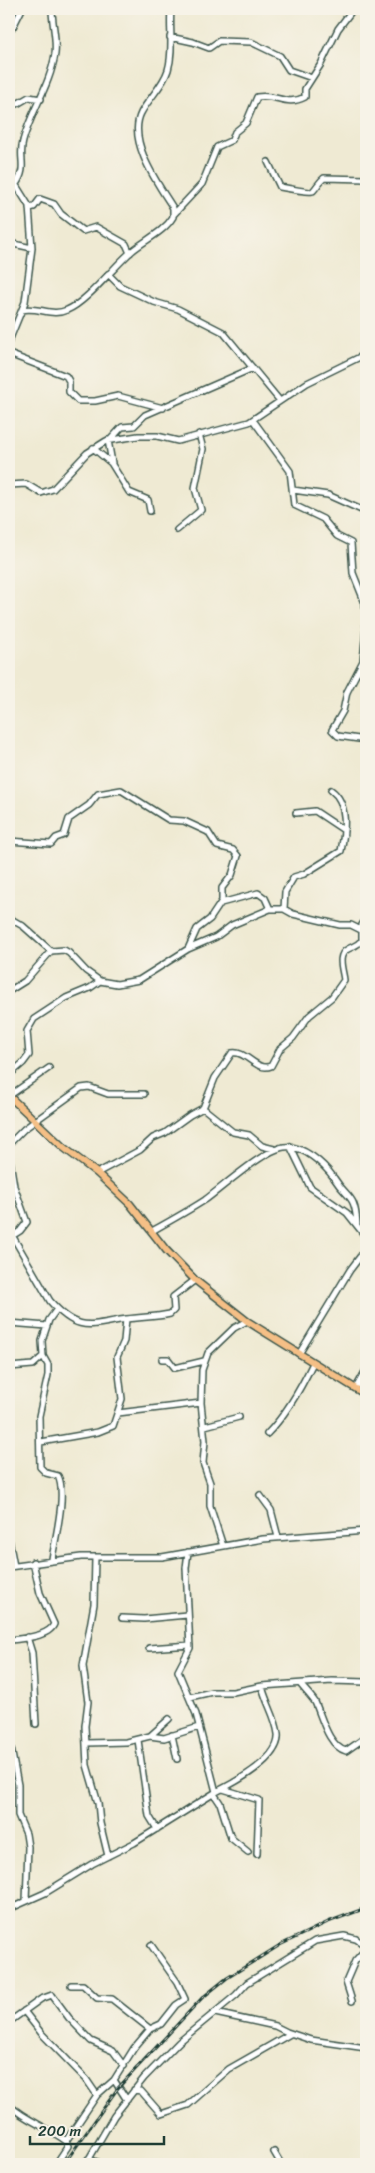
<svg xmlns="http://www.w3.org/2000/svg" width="375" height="2173" viewBox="0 0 375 2173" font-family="Sriracha,sans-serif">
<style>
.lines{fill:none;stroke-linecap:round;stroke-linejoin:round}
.minor-casing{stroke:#3e574c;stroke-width:8}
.major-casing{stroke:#3e574c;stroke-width:9}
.minor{stroke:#fff;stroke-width:5}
.major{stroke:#f5bf86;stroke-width:6}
.rail-casing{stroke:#1f3d34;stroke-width:3}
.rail{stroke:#f7f3e8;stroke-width:1;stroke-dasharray:4;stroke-linecap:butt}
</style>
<rect width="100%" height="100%" fill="#f7f3e8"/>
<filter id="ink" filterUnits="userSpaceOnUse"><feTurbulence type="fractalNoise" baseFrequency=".02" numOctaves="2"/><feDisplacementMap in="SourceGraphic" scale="10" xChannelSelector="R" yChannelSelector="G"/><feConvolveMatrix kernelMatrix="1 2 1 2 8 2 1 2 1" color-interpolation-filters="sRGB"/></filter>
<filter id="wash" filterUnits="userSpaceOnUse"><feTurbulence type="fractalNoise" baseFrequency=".0096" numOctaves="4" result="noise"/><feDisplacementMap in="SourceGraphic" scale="20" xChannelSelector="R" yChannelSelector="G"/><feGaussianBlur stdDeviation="1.12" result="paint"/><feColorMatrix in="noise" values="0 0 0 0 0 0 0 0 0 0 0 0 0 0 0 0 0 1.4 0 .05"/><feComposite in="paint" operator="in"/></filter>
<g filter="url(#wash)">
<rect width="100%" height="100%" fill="#efead3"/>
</g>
<g filter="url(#ink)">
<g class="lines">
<defs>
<path id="minor" d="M9 30 13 27 22 9
M170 37 193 42 209 48 219 41 251 42 280 56 289 70 312 78
M9 104H17L29 97 41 99
M268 162 280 187C286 188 311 193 313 191 317 187 319 182 324 178L366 179
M9 174 29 206 32 248 25 302 9 341
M16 184C28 167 18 158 23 141 31 111 50 86 55 54 57 39 52 24 52 9
M29 208 34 207 40 199 54 204 61 214 83 231 96 227 126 244 130 253
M174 214 202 184 217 147 232 140 235 132 246 123 257 97C276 93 286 107 305 97V89L321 64 338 29 353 9
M9 243 32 248
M108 274 120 286 154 302 178 309 223 332 280 401
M22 310C37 306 52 317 67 310 87 302 114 266 132 251 145 240 164 232 173 217V208C158 184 127 141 141 113 149 98 163 86 168 70 174 51 169 29 171 9
M9 354 66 376 69 381V392L78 401H95L118 396 163 408
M253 420 290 471 294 505 323 519 337 536 351 543 353 573 365 603 366 629 363 661 347 692 343 711 332 730 338 736 366 740
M111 439 122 427 134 426 145 415 253 368
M108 440 112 463
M93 448 111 463 129 492 148 500 150 511
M9 485 26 484 41 493 53 489 87 453 106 441 138 436H157L178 441 249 422 307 383 366 354
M293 490 328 495 366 512
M177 530 201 510 195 488 203 449 199 434
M296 813 315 811 342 829
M9 841 51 844 56 838 64 835 69 819 89 805 98 794 121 790 169 820 184 821 208 832 217 846 233 850 238 856 232 875 222 888V901L210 919 197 929 188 949 139 980 117 984 100 981 86 971 69 953 64 950 51 951 25 981 9 991
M221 903 258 893 265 898 270 909
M284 909 285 892 294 877 304 874 341 851C345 831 349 803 331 790
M9 918 23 926 51 951
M188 949 216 937 232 925 270 909H284L293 914 340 925H351L361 930
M9 1075 23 1063 29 1055 27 1031 34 1019 66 998 90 988 100 981
M9 1096 49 1068
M203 1108 233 1132 249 1135 262 1146 274 1149
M9 1144 24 1129 81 1088 89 1087 108 1094H144
M290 1146 310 1187 347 1213 366 1237
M9 1155 14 1186 27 1222 20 1231 9 1238
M97 1173 140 1150 153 1138 165 1133 190 1115 203 1108 215 1078 232 1053C246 1050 256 1072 271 1066L280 1049 293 1038 309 1016 332 997 344 980C343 970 336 955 348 949 354 946 357 946 362 940V925L366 919
M9 1230 50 1301C79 1334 91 1324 127 1319 141 1317 156 1317 170 1314L174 1310 173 1297 195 1280
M152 1231C170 1221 188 1211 205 1200 224 1186 264 1150 284 1147 302 1144 324 1164 334 1178 348 1200 355 1193 357 1224
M9 1323 47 1326
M299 1354 350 1270 366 1249
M162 1359H168L175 1368 204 1361
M9 1367 33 1365 43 1356
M356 1388 366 1370
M118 1413 201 1403
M205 1426 239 1417
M9 1428V1446
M267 1434C287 1414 301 1388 313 1363
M41 1442 98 1432 113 1426 122 1399 117 1357 124 1341 126 1319
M260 1495 271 1510 278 1537
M9 1540 14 1566
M223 1546 210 1506V1483L203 1463 205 1441 201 1403 202 1370 208 1353 234 1328 247 1321
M95 1557 94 1604 83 1666 88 1702 85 1726 87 1765 98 1803 100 1823 108 1856
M52 1559C55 1539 67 1493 58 1476L46 1473 40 1467 39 1416 48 1375V1365L43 1356 42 1341 49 1320 57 1309
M9 1567 81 1557H162L263 1539 366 1531
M122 1618 144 1619 187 1615
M27 1637 32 1653 36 1724
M9 1640C21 1639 49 1637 54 1624L40 1593 33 1562
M149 1648 190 1645
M300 1684C305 1690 311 1696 315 1702 322 1717 328 1746 346 1751L366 1737
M190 1697 212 1692H233L262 1686 332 1681 366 1682
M9 1720 10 1743 18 1785V1815L26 1834 28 1847 26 1901
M172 1735 177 1759
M150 1736 169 1719
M138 1740 149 1816 157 1829
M87 1743 126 1742 150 1736 164 1738 199 1727
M223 1789 259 1800 257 1854
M216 1792C234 1783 281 1759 278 1734 276 1717 266 1703 262 1686
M214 1794 220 1803 231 1838 248 1852
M9 1909 45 1893 92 1864 134 1843 216 1792 196 1714 178 1671 190 1648 186 1568 188 1552
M71 1985H83L97 1998 112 1999 150 2029
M352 2001 346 1982 355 1961 366 1949
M24 2011 42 2034 86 2079 97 2095
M215 2013 275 2026 287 2032 311 2040 366 2048
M9 2022 41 1999 52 1995 69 2018 91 2041 113 2051 124 2066
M114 2080 127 2100
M134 2090 141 2091 161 2114 188 2105 229 2069 290 2034
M9 2105C26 2121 48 2127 66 2141L68 2146 56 2164
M66 2141 97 2095 114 2080 134 2048 150 2029 161 2024 176 2005 185 1999 177 1982 151 1945
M274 2152 281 2164
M88 2159 103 2164
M86 2164 114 2116 144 2078 179 2042 236 1995 247 1983 315 1941 344 1936 356 1939 366 1946"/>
<path id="major" d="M9 1096 63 1147 97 1173 130 1204 166 1250 195 1280 247 1321 366 1395"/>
</defs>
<use href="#minor" class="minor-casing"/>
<use href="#major" class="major-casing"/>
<use href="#minor" class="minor"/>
<use href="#major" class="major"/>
<defs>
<path id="rail" d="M64 2164 118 2088 202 1998 227 1978 280 1945 328 1922 366 1908"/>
</defs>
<use href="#rail" class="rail-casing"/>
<use href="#rail" class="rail"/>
</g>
</g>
<rect width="375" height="2173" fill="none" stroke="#f7f3e8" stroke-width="30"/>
<path d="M30 2136v8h134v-8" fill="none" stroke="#1f3d34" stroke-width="2.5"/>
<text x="38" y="2136" font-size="15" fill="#1f3d34" stroke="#f7f3e8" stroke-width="4" paint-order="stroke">200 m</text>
</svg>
